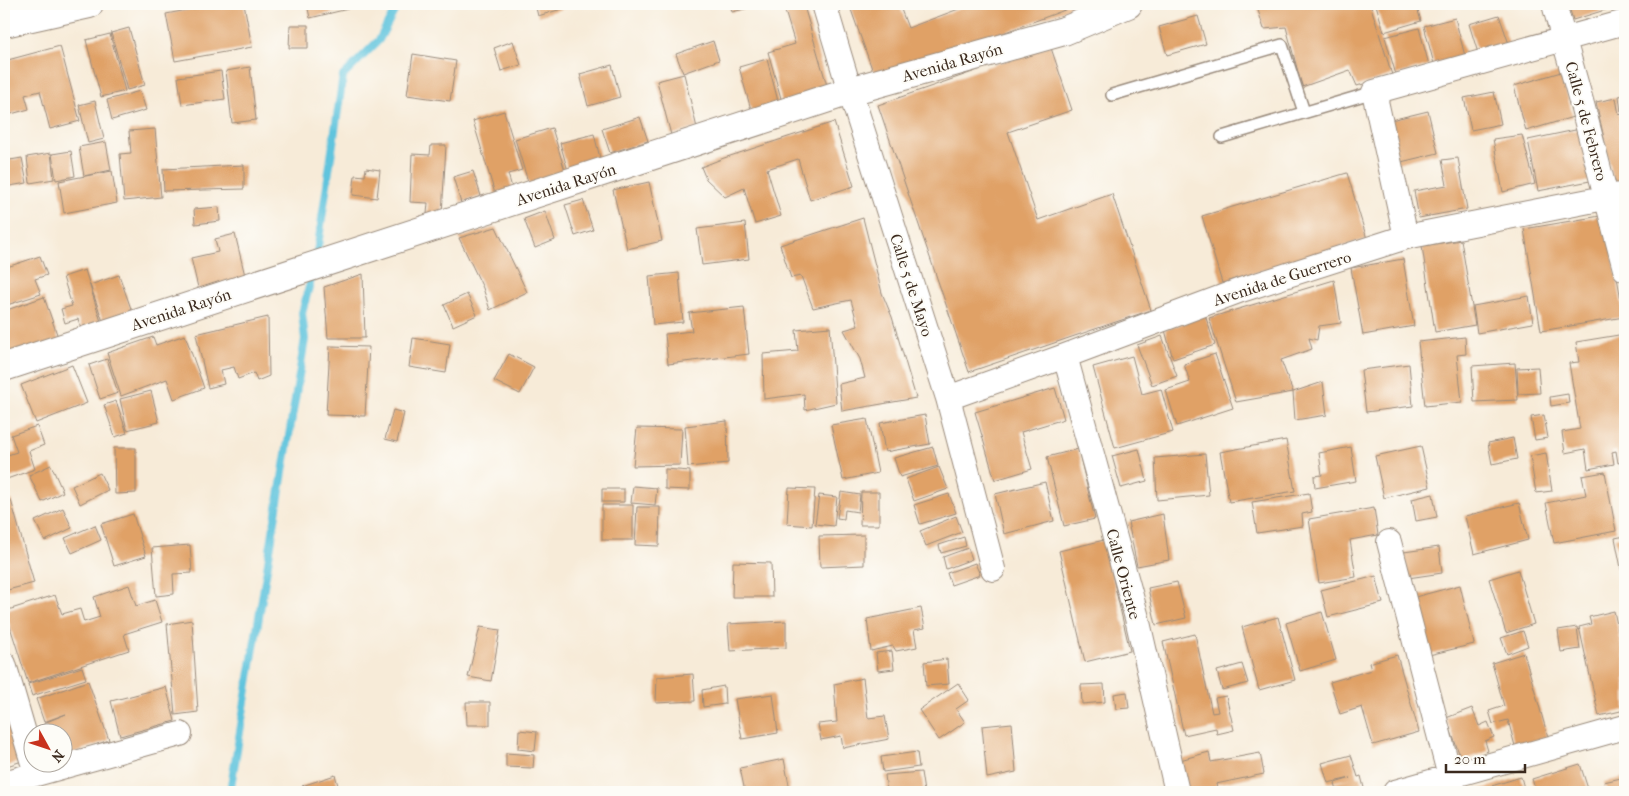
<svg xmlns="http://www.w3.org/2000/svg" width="1629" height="796" viewBox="0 0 1629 796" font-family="'IM FELL French Canon',serif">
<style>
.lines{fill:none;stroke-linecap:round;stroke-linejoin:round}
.stream{stroke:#60c4dd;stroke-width:8}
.building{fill:#e0a166}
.service-casing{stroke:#998a7b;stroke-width:14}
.minor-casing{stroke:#998a7b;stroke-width:26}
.primary-casing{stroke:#998a7b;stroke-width:30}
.service{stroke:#fff;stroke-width:11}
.minor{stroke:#fff;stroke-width:24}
.primary{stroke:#fff;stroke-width:28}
.labels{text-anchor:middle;stroke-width:4;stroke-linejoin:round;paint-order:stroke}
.street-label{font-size:16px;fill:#3b2a1e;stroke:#fdfcf7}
</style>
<rect width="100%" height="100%" fill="#fdfcf7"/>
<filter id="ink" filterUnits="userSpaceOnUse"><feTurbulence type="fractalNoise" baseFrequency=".02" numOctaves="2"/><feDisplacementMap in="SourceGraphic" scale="10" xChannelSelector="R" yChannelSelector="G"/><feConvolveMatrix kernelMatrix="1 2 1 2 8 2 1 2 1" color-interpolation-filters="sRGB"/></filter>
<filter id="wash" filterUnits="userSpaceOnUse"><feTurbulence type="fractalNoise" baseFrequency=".0096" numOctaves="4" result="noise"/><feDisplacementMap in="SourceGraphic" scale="20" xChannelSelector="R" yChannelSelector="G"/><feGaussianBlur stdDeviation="1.12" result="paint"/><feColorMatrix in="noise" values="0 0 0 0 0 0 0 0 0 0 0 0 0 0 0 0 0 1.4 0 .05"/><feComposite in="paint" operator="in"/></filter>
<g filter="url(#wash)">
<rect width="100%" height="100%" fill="#f7ebd8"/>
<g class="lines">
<path class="stream" d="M316 259 343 76 379 40 398 4
M230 792 305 339 302 313 313 272"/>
</g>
<g id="blocks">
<path class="building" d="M4 4H37L4 10Z
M219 4H244L252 47 175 61 166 14Z
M307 4H347L348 9 310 18Z
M535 4H564L565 8 538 16Z
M730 4H766L732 12Z
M849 4H899L908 28 972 4H1081L876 80Z
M1256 4H1370L1392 75 1357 86 1350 70 1302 87 1286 27 1264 29Z
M1379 4H1416L1421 21 1384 32 1376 5Z
M1568 4H1624L1573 20Z
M804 6 828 89 782 102 768 52 795 44 785 11Z
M1499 15 1509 44 1478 53 1469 24Z
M1198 16 1206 44 1167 55 1159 27Z
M1455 18 1465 56 1434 64 1424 26Z
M290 25H308V48H289Z
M129 28 145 85 127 90 111 33Z
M1419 28 1429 65 1396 75 1385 37Z
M110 34 125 91 101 97 86 40Z
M513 41 521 65 501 71 494 48Z
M713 41 719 60 683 73 676 54Z
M1050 45 1072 110 1008 132 1038 220 1112 194 1151 310 969 372 878 105Z
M60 46 80 121 50 129 40 91 25 95 29 109 4 116V61Z
M413 54 456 61 450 101 407 95Z
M767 59 779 105 752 113 739 67Z
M612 65 620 97 588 106 580 74Z
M250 67 256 120 232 123 226 71Z
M221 71 225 99 182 105 178 77Z
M1561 72 1573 117 1526 131 1514 86Z
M684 74 697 128 671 135 657 81Z
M140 91 146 110 112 120 107 100Z
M1494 92 1501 124 1471 130 1464 98Z
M1625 95V111L1621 112 1619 96Z
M1616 98 1619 115 1625 113V182L1614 184 1596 102Z
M95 101 104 139 88 143 79 105Z
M504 111 522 170 508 174 513 191 496 197 473 121Z
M1428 111 1438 153 1397 163 1387 121Z
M640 117 648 141 610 153 602 129Z
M834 122 854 186 810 200 798 159 767 169 781 216 755 224 744 188 725 197 706 179 701 167 724 158Z
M552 128 566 174 529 185 515 139Z
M155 129 161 197 124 201 120 154 131 153 129 131Z
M1580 129 1590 181 1538 191 1528 140Z
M594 134 601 162 568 171 560 143Z
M1522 135 1535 184 1503 192 1493 139Z
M106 142 111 170 84 176 79 147Z
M431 145H446L442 215 427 214 428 203 410 202 412 154 430 155Z
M71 151 75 176 56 180 52 154Z
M51 153 54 179 30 183 27 157Z
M22 158 27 183 4 187V161Z
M1458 158 1467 209 1419 218 1414 191 1447 185 1442 160Z
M244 165V189L164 191 163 169Z
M366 168 380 170 377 198 353 195 355 175 365 176Z
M112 171 117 203 64 213 59 181Z
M473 171 481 196 461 203 453 177Z
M1347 173 1367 239 1222 283 1202 216Z
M649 182 662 241 627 249 613 190Z
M583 200 593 230 575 236 565 205Z
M219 207 220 221 195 224 194 209Z
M545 211 555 240 535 248 524 219Z
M1606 215 1624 317 1541 331 1524 229Z
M863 218 882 293 892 317 916 398 842 411 839 384 865 378 860 359 844 330 858 326 851 300 813 308 801 276 791 278 780 245Z
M745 223 749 259 702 265 697 229Z
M496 227 527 292 490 310 483 288 459 238Z
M235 234 247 284 200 296 191 258 218 252 215 239Z
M1461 240 1475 325 1435 332 1422 246Z
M40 256 47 275 35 279 41 294 4 306V268Z
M1403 259 1414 326 1363 335 1351 268Z
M85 270 102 325 82 331 78 319 65 323 61 309 72 306 63 277Z
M679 273 683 322 653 325 649 276Z
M363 274 365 338H328L324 287Z
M119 275 134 317 105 327 90 285Z
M1334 280 1341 323 1319 326 1317 340 1309 338 1312 349 1281 360 1293 392 1323 382 1327 415 1295 420 1293 392 1236 402 1209 318Z
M467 294 477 315 453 326 444 305Z
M1529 296 1533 323 1477 333 1473 306Z
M44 297 59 340 9 358 4 343V311Z
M744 307 749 354 668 364 665 334 692 331 689 313Z
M1205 315 1215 345 1173 359 1165 330Z
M268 317 269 376 257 381 254 373 238 379 234 367 221 370 224 384 208 388 196 334Z
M830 327 836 403 805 410 804 394 764 399 763 354 798 351 796 330Z
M1625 334V461L1618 463 1616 451 1612 452 1614 464 1588 469 1585 449 1565 453 1562 432 1580 429 1569 363 1579 362 1576 342Z
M185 335 204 388 174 399 167 379 121 396 107 353 153 337 156 345Z
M1162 336 1177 376 1152 385 1137 345Z
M1465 337 1466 354 1457 355 1462 402 1425 406 1418 342Z
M413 338 450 344 446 373 409 367Z
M330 346 369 347 365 416 326 415Z
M509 354 534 367 520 394 494 381Z
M1215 354 1233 408 1177 426 1166 390 1190 382 1184 364Z
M1132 356 1142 394 1161 389 1173 432 1115 448 1093 367Z
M107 359 118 393 100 399 89 365Z
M1515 363 1518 400 1474 402 1472 366Z
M1409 364 1413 406 1366 412 1361 370Z
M72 365 87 403 36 423 21 385Z
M1538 367 1540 393 1518 394 1517 368Z
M1055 388 1064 419 1021 432 1032 469 995 480 975 412Z
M151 391 159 422 127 430 120 399Z
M1568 394 1569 403 1551 406 1550 397Z
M116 401 127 433 115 437 104 405Z
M393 410 404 413 397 442 385 439Z
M925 415 930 444 885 452 880 423Z
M1544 415 1548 438 1535 440 1531 417Z
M867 419 878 473 843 480 831 425Z
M727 421 728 463 688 467 685 426Z
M4 425 8 439 4 440Z
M37 426 44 445 29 451 35 469 4 480V456L17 452 11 435Z
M637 428 682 429 680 465 633 466Z
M1513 438 1517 459 1492 464 1488 443Z
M1286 440 1295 491 1229 502 1220 452Z
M1421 446 1430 487 1384 498 1375 456Z
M933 447 938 466 900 477 894 458Z
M1351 447 1356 481 1315 488 1314 476 1322 475 1319 453Z
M114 448H136V493L115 494Z
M1078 449 1095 519 1064 526 1047 457Z
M1139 449 1147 481 1121 488 1112 456Z
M1546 453 1552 491 1536 493 1530 456Z
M1205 454 1209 495 1157 500 1155 458Z
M51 465 63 492 42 502 29 475Z
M939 467 948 489 914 501 906 479Z
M665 469 690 471V490L665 489Z
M1605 472 1616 531 1554 543 1546 503 1586 495 1582 476Z
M100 473 108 490 80 504 72 486Z
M1045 482 1054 521 1004 534 995 494Z
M633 486 657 488 655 505 631 503Z
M789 488 815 489 812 526 787 524Z
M602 489H624V502H602Z
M841 492 860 495 858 512 845 510 844 519 837 518Z
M861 492H879V525H860Z
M1309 493 1312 512 1302 514 1303 526 1257 533 1252 502Z
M949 494 956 513 920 524 914 505Z
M1433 494 1437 517 1416 521 1412 499Z
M819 495 837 497 834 526 815 524Z
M11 500 34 583 4 591V502Z
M1519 503 1528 540 1474 554 1465 516Z
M602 505H633V540H602Z
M637 507H660L659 546 635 545Z
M63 508 72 528 45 541 35 521Z
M1374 508 1378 535 1350 540 1356 577 1319 583 1309 519Z
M133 514 146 556 114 566 101 524Z
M1163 514 1169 560 1137 566 1128 522Z
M956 516 962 532 926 546 920 531Z
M95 525 101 540 72 553 65 538Z
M864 535V565L820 567 819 536Z
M1625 536V578H1623L1615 538Z
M964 537 966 546 941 553 939 545Z
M1104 540 1130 651 1085 662 1059 551Z
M190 545 192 573 173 574 174 594 156 596 152 548Z
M1439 547 1442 573 1408 578 1404 552Z
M968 548 972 559 946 569 943 557Z
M733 562 771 563 772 597H732Z
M975 563 980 575 951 585 947 573Z
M1518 570 1534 624 1506 633 1489 579Z
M1376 576 1383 603 1328 617 1321 590Z
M1177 582 1186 618 1156 625 1148 588Z
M129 585 136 606 155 600 162 622 124 634 129 650 28 683 5 611 55 595 62 614 80 609 84 622 100 617 94 597Z
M1460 585 1474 644 1429 655 1415 597Z
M921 608 925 628 914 630 917 647 896 651 893 646 871 651 867 619Z
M1614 611 1625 662V710L1599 716 1579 627 1591 624 1589 617Z
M1322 612 1336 660 1300 671 1286 623Z
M1278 617 1295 680 1259 690 1242 627Z
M192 620 198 712 175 715 167 624Z
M786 621V648L730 651 728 624Z
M480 627 500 630 491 681 468 677Z
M1577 627 1580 649 1561 652 1558 630Z
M1523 631 1528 646 1507 654 1501 638Z
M1195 634 1212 713 1218 712 1215 698 1226 696 1234 730 1217 734 1216 728 1184 735 1163 642Z
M892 651 894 669 878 671 876 653Z
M1524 653 1548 737 1515 746 1508 720 1493 724 1489 711 1504 706 1492 663Z
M1397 655 1419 732 1373 745 1362 707 1340 714 1330 682 1371 670 1369 663Z
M947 659 949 684 926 686 924 662Z
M1242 664 1248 683 1222 690 1217 671Z
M82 667 86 679 32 696 28 684Z
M693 674 695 701 656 703 657 677Z
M863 678 868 718 885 716 889 739 843 748 841 736 821 740 818 724 837 722 834 684Z
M88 681 109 740 62 757V734H47L44 723 66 714 44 722 36 699Z
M958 683 969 700 956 709 965 722 939 740 919 710Z
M1104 684 1105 702 1082 704 1081 685Z
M724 686 725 704 703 707 702 690Z
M166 687 175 721 120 736 111 701Z
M1127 692 1129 708 1116 709 1114 694Z
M773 694 778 733 742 739 735 699Z
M466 702H490V725H467Z
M4 705 22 761 4 767Z
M1472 708 1479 726 1488 722 1494 737 1485 741 1488 751 1462 761 1446 718Z
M1012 723 1016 772 987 778 982 726Z
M519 730 537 732 535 751 518 749Z
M917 752 919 767 883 772 881 757Z
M1209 752 1211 762 1260 753 1264 774 1216 784 1218 792H1188L1180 760Z
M506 753 534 755 533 768 506 767Z
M1351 755 1358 777 1361 776 1365 792H1337L1335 783 1351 778 1328 783 1322 763Z
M784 759 790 790 780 792H745L740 768Z
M1580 764 1589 792H1536L1532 779Z
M921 772 924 792H887L885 775Z
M335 775 340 792H304L302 786Z
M1521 777 1525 792H1472Z
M1625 777V792H1607L1604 782Z"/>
</g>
</g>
<g filter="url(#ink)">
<use href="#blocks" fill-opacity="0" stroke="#998a7b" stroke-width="1"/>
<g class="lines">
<defs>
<path id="service" d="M1112 95 1282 45 1304 112
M1222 137 1374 92"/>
<path id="minor" d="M824 4 850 91 948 398 993 569
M1554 4 1583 108 1625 269
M1406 237 1374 92 1625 22
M1065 356 1137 618 1177 792
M948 398 1065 356 1241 290 1406 237 1625 194
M1389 542 1454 792
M4 664 32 760
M4 783 180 734
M1395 792 1625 727"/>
<path id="primary" d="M4 23 89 4
M4 367 850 91 1064 31 1128 4"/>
</defs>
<use href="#service" class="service-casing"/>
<use href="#minor" class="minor-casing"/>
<use href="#primary" class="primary-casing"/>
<use href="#service" class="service"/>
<use href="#minor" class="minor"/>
<use href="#primary" class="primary"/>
</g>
</g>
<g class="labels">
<g class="street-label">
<text transform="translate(952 62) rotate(-16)" y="6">Avenida Rayón</text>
<text transform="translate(1587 121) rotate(75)" y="6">Calle 5 de Febrero</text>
<text transform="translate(566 184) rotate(-18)" y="6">Avenida Rayón</text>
<text transform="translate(1282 278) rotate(-18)" y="6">Avenida de Guerrero</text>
<text transform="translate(912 285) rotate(72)" y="6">Calle 5 de Mayo</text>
<text transform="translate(181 309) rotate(-18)" y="6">Avenida Rayón</text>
<text transform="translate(1124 574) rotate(75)" y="6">Calle Oriente</text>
</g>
</g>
<rect width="1629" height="796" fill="none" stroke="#fdfcf7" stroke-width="20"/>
<g transform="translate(48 748) rotate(130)"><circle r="24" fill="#fdfcf7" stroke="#afa8a0"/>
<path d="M0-4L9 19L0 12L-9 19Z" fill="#c8321e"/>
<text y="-8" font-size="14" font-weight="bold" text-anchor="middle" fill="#3b2a1e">N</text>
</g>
<path d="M1446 764v8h79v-8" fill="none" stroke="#3b2a1e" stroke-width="2.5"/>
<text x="1454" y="764" font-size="15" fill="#3b2a1e" stroke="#fdfcf7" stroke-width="4" paint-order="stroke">20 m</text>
</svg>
